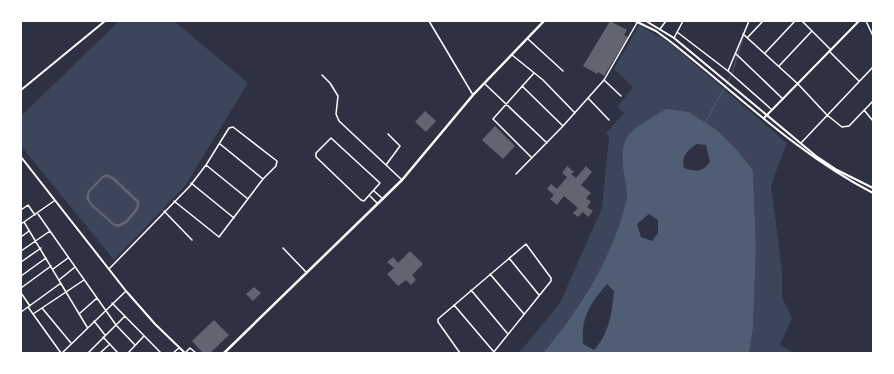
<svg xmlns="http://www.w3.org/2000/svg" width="894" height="374" viewBox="0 0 894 374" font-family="Manrope,sans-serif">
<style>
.green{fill:#3c4559}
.water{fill:#4f5d75;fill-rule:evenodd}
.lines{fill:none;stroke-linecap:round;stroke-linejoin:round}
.stream{stroke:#4f5d75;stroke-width:1}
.building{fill:#626471;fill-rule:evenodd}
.minor{stroke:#fff;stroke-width:1.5}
.tertiary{stroke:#fff;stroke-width:2}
.secondary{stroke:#fff;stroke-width:2}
.primary{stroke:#fff;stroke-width:2.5}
</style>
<rect width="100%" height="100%" fill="#2d3142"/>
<path class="green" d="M119 21H174L248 83 185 186 114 260 21 146V116Z
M639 25 670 43 787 143 771 185 782 271V297L792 318 780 345 794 353H749L753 328 756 248 753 170 736 149 717 130 689 112 621 156C623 167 629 187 627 198 619 249 576 314 543 353H519L560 303 602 208 609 136 606 133 624 113 617 107 633 87 614 69Z"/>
<path class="water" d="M667 109 689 112 717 130 736 149 753 170 756 248 753 328 749 353H543C576 314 607 266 622 217 623 210 627 203 627 196 627 177 617 159 626 139 631 128 656 115 667 109ZM697 144 706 145 710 162C703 172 695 172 684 168 681 155 688 150 697 144ZM649 214 658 220V233L652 241 641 237 637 224ZM607 284 614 291C612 313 609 334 594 350L583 344C581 317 590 304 607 284Z"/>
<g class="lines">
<path class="stream" d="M705 123 731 76 746 29"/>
</g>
<path class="building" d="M610 21 627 30 624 35 628 37 604 76 598 72 597 74 583 66Z
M425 111 436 121 426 132 415 122Z
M495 126 515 146 503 159 482 140Z
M567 166 574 172 571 174 576 178 586 166 592 172 581 185 591 193 586 198 591 202 587 207 593 211 588 217 583 212 578 217 573 213 578 208 564 196 557 205 550 199 554 195 547 189 551 184 557 189 567 177 562 173Z
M107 174 115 178 140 202 138 210 127 223 119 227 114 226 91 206 86 198 88 191 102 176ZM107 177 113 180 137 203 136 208 125 221 119 224H115L92 204 89 198 90 192 103 178Z
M410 251 423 264 412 275 416 280 411 285 406 280 398 286 387 274 394 268 387 262 393 257 398 263Z
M254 287 261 293 253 301 246 294Z
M214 320 229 335 210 353H203L192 341Z"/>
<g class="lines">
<path class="minor" d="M429 21 473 95
M802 21 831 50
M866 21 873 36
M660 29 666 21
M677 32 728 71 771 109
M743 34 798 84 827 115 842 127 849 126 873 101
M748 37 763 21
M674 38 683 21
M528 39 563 71
M829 51 859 81
M765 53 795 21
M736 54 783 99
M512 55 543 80 575 113
M779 66 811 32
M728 71 749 21
M322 75 330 83 338 96 336 114 339 121 402 180
M604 80 621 96
M485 84 547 143
M522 86 563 126
M588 98 609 120
M864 110 873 121
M331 138 380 183 364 201 361 200 316 157V153Z
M801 143 873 67
M220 144 263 179
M532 158 493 119 534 73
M206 165 248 199
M386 165 400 146 388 134
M516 174 563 126 604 80 638 21
M191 183 234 218
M374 191 383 199
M370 196 377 203
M21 210 28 205 35 215
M164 211 192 240
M38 214 116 325 135 345
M24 222 87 327
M21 224 54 201
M21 237 29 231
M283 248 306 272
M21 251 50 231
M509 258 539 295
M21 262 41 248
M53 269 68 258
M109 269 190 186 206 165 229 128 233 127 277 161 276 166 263 179 219 237 174 201
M490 274 524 314
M21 276 46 258
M59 280 75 267
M21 288 51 266
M471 290 507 333
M21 293 30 306
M112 303 161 353
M454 305 494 352
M28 307 61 353
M42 308 71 343
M21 312 61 283
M33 314 84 280
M79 314 97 298
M94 321 105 335
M103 337 118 353
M62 353 126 291
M88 353 125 316
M100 353 110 344
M128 353 144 336
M173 353 179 348
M185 353 190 348 196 353
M460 353 438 322V319L526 244 551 278V281L493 353"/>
<path class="tertiary" d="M21 90 105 21
M764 118 859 21"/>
<path class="secondary" d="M635 21 656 31 671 42C737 94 797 154 873 193
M646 21 674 38 816 156 837 170 873 188
M21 157 126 291 155 324 185 353"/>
<path class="primary" d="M224 353 402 180 473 95 544 21"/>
</g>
<rect width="894" height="374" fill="none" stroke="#ffffff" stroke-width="44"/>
</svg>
